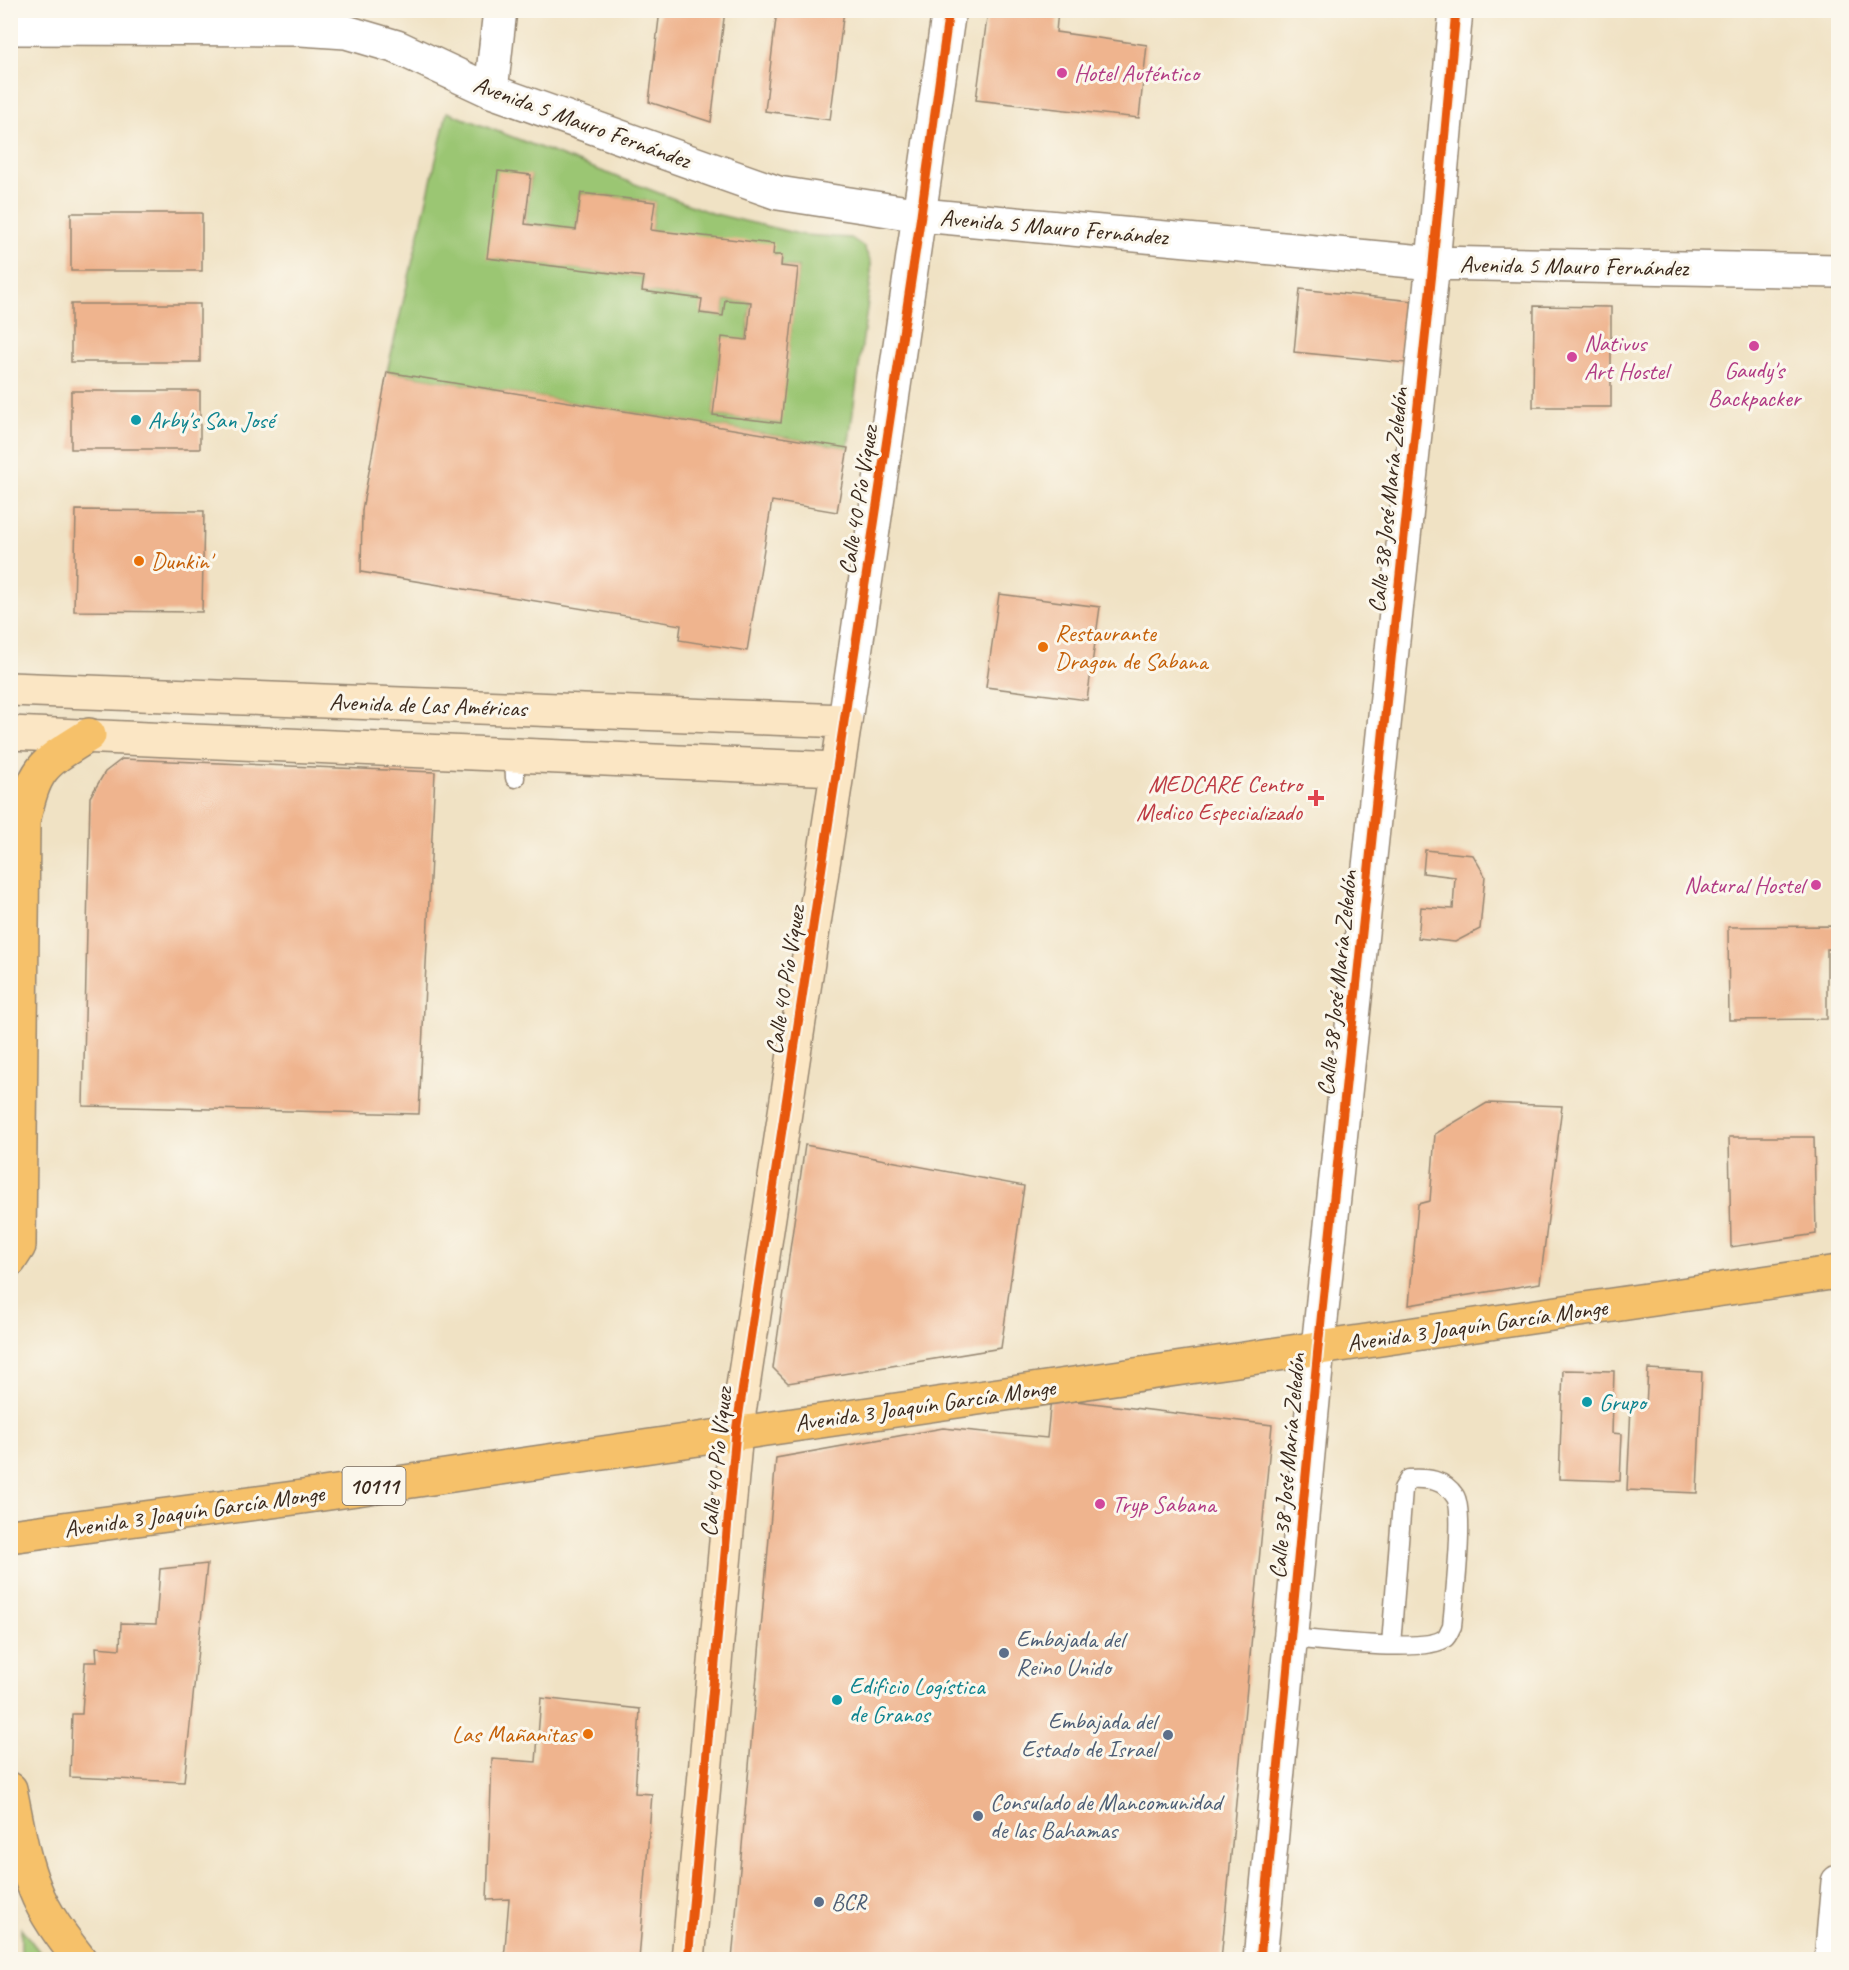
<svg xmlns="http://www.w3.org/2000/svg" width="1849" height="1970" viewBox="0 0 1849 1970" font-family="Caveat,sans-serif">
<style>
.green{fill:#9bc673;stroke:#6b7848;stroke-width:1.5;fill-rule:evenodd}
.building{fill:#efb48e}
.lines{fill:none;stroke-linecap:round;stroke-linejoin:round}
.lane-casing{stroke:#968671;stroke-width:21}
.street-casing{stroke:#968671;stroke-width:36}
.secondary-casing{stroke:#968671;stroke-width:36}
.highway-casing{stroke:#968671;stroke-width:36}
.lane{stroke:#fff;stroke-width:18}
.street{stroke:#fff;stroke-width:33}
.secondary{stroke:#fbe6c4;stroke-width:33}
.highway{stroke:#f6c16b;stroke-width:33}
.cycleway-casing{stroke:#fbf7ec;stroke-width:13}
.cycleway{stroke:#e8590c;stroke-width:9}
.hotel-dot{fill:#d1479c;stroke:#fbf7ec;stroke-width:2}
.culture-dot{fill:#0f9aa8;stroke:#fbf7ec;stroke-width:2}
.food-dot{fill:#e8710a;stroke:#fbf7ec;stroke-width:2}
.health-dot{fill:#e0444e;stroke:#fbf7ec;stroke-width:2}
.service-dot{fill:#5c6f8a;stroke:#fbf7ec;stroke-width:2}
.labels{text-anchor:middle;stroke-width:6;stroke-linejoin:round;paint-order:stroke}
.shield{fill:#fbf7ec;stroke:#75685c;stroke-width:1.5}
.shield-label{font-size:22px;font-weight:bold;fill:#3b2a1e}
.hotel-label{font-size:24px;fill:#b23c85;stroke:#fbf7ec;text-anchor:start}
.street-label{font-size:24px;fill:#3b2a1e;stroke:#fbf7ec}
.culture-label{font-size:24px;fill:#0d838f;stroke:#fbf7ec;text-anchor:start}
.food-label{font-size:24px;fill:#c56008;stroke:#fbf7ec;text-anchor:start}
.health-label{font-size:24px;fill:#be3a42;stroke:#fbf7ec;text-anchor:end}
.service-label{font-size:24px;fill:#4e5e75;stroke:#fbf7ec;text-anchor:start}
</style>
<rect width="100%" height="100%" fill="#fbf7ec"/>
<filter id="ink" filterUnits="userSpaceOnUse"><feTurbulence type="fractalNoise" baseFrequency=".0167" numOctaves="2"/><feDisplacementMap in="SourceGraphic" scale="12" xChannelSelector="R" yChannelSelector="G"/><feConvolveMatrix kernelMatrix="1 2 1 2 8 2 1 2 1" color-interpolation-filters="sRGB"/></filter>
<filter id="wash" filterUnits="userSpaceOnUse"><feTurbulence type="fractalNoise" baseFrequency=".008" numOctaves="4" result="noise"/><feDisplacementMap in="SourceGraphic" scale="24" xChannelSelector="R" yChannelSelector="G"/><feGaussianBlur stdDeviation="1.35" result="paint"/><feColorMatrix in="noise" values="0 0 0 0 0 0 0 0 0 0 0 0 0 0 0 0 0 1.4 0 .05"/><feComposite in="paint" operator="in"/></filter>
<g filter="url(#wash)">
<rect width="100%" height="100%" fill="#f0e2c4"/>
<path class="green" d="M447 112 711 213 803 235 851 238 864 247 871 263V279L848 448 387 372ZM531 175 525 224 576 230 581 193 655 202 651 230 782 256 781 266 798 267 780 423 713 415 722 338 747 340 751 302 725 300 723 316 701 313 702 299 642 291 644 277 488 258Z
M21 1928 45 1959H21Z"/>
<g id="blocks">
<path class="building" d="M660 10H725L711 122 649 102Z
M777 10H844L830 120 765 111Z
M988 10H1058L1056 32 1147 45 1139 118 976 100Z
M498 171 531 175 525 224 576 230 581 193 655 202 651 230 774 244 773 255H782L781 266 798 268 781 423 713 415 722 337 747 340 751 302 725 300 723 316 700 313 702 299 642 291 644 277 487 258Z
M71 213H202V271H71Z
M1300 289 1412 301 1406 363 1294 352Z
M71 304H200V362H71Z
M1534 306 1611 307V407H1533Z
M387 372 848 448 837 512 772 501 747 651 679 640 681 625 361 572 362 510Z
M71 391H200V449H71Z
M76 510 204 511 202 612 74 611Z
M999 594 1100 607 1087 700 986 687Z
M122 759 435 772 419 1114 83 1106 90 797 105 772Z
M1425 850 1473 855 1485 876 1480 929 1455 942 1418 938 1421 907 1453 909 1455 877 1423 873Z
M1838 926V949H1827V1019L1729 1020 1728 927Z
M1487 1103 1562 1106 1540 1283 1409 1305 1418 1204 1430 1201 1435 1134Z
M1729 1137H1814L1816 1234 1731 1247Z
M805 1145 1024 1186 1001 1348 788 1383 773 1368Z
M1648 1369 1702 1372 1697 1493 1627 1490 1631 1407H1646Z
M1563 1370 1614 1371 1612 1433 1622 1434 1620 1481 1559 1479Z
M1051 1398 1272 1425 1221 1960H732L776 1458 943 1428 1047 1438Z
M207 1564 184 1782 70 1777 72 1714H82L85 1662H97L96 1647 120 1649 121 1623 156 1624 160 1569Z
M541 1698 640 1709 635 1793 652 1794 639 1960H504L509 1899 487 1900 492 1759 536 1762Z"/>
</g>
</g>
<g filter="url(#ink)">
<use href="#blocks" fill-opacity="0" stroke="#968671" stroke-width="1.5"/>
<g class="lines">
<defs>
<path id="lane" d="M514 754 515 778
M1291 1638C1318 1640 1427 1654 1445 1638 1448 1636 1450 1629 1452 1626 1454 1603 1465 1510 1455 1496 1444 1479 1427 1478 1409 1479L1403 1489 1391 1645"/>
<path id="street" d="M10 28 301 29 346 32 397 47 491 91 778 193 921 215 1433 263 1838 271
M491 91 500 10
M845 721 949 10
M1260 1960 1318 1348 1433 263 1456 10
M1831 1960 1838 1882"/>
<path id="secondary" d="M10 689 845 721 736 1432 688 1960
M10 733 837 769"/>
<path id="highway" d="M10 1260 19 1246 23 822C36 766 41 765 89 735
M10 1536 309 1496 1838 1272
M10 1789C17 1822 22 1857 35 1889 45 1915 63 1938 80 1960"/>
</defs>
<use href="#lane" class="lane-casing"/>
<use href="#street" class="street-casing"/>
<use href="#secondary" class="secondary-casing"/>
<use href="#highway" class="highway-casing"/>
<use href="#lane" class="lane"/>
<use href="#street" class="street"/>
<use href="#secondary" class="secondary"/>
<use href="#highway" class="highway"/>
<defs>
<path id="cycleway" d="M688 1960 736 1432 921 215 949 10
M1260 1960 1318 1348 1433 263 1456 10"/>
</defs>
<use href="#cycleway" class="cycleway-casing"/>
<use href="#cycleway" class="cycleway"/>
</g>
</g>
<g class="hotel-dot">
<circle cx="1062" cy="73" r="6"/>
<circle cx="1754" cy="346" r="6"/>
<circle cx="1572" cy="357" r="6"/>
<circle cx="1816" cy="885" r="6"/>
<circle cx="1100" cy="1504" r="6"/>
</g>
<g class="culture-dot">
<circle cx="136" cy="420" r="6"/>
<circle cx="1587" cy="1402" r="6"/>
<circle cx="837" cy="1700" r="6"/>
</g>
<g class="food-dot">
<circle cx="139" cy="561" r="6"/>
<circle cx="1043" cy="647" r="6"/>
<circle cx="588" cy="1734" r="6"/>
</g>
<path class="health-dot" d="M1313 789h6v6h6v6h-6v6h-6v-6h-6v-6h6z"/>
<g class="service-dot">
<circle cx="1004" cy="1653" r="6"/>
<circle cx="1168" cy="1735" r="6"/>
<circle cx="978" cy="1816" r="6"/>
<circle cx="819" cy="1902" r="6"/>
</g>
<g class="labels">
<rect class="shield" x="342.5" y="1467" width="63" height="38" rx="4.5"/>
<g class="shield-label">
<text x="374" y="1494">10111</text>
</g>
<g class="hotel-label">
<text x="1074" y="81">Hotel Auténtico</text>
<text x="1584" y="351">Nativus<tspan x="1584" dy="28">Art Hostel</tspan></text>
<text x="1754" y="378" text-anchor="middle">Gaudy's<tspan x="1754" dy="28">Backpacker</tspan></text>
<text x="1804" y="893" text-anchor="end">Natural Hostel</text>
<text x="1112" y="1512">Tryp Sabana</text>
</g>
<g class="street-label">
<text transform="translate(582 122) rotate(20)" y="8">Avenida 5 Mauro Fernández</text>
<text transform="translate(1054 227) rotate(5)" y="8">Avenida 5 Mauro Fernández</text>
<text transform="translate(1574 266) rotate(1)" y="8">Avenida 5 Mauro Fernández</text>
<text transform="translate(858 500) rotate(-81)" y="8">Calle 40 Pío Víquez</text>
<text transform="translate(1388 500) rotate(-84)" y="8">Calle 38 José María Zeledón</text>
<text transform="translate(428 705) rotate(2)" y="8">Avenida de Las Américas</text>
<text transform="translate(785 980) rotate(-81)" y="8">Calle 40 Pío Víquez</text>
<text transform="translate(1337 983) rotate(-84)" y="8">Calle 38 José María Zeledón</text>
<text transform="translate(1477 1325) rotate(-8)" y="8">Avenida 3 Joaquín García Monge</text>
<text transform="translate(925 1405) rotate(-8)" y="8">Avenida 3 Joaquín García Monge</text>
<text transform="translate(716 1462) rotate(-84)" y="8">Calle 40 Pío Víquez</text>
<text transform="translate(1287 1466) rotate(-85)" y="8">Calle 38 José María Zeledón</text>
<text transform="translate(194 1511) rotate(-8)" y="8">Avenida 3 Joaquín García Monge</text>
</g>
<g class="culture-label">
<text x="148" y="428">Arby's San José</text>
<text x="1599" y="1410">Grupo</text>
<text x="849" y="1694">Edificio Logística<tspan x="849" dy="28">de Granos</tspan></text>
</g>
<g class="food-label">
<text x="151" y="569">Dunkin'</text>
<text x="1055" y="641">Restaurante<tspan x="1055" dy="28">Dragon de Sabana</tspan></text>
<text x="576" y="1742" text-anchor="end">Las Mañanitas</text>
</g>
<g class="health-label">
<text x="1302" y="792">MEDCARE Centro<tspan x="1302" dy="28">Medico Especializado</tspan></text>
</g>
<g class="service-label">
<text x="1016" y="1647">Embajada del<tspan x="1016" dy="28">Reino Unido</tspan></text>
<text x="1156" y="1729" text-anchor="end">Embajada del<tspan x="1156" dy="28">Estado de Israel</tspan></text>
<text x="990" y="1810">Consulado de Mancomunidad<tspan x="990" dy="28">de las Bahamas</tspan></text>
<text x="831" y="1910">BCR</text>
</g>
</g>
<rect width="1849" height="1970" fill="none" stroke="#fbf7ec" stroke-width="36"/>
</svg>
